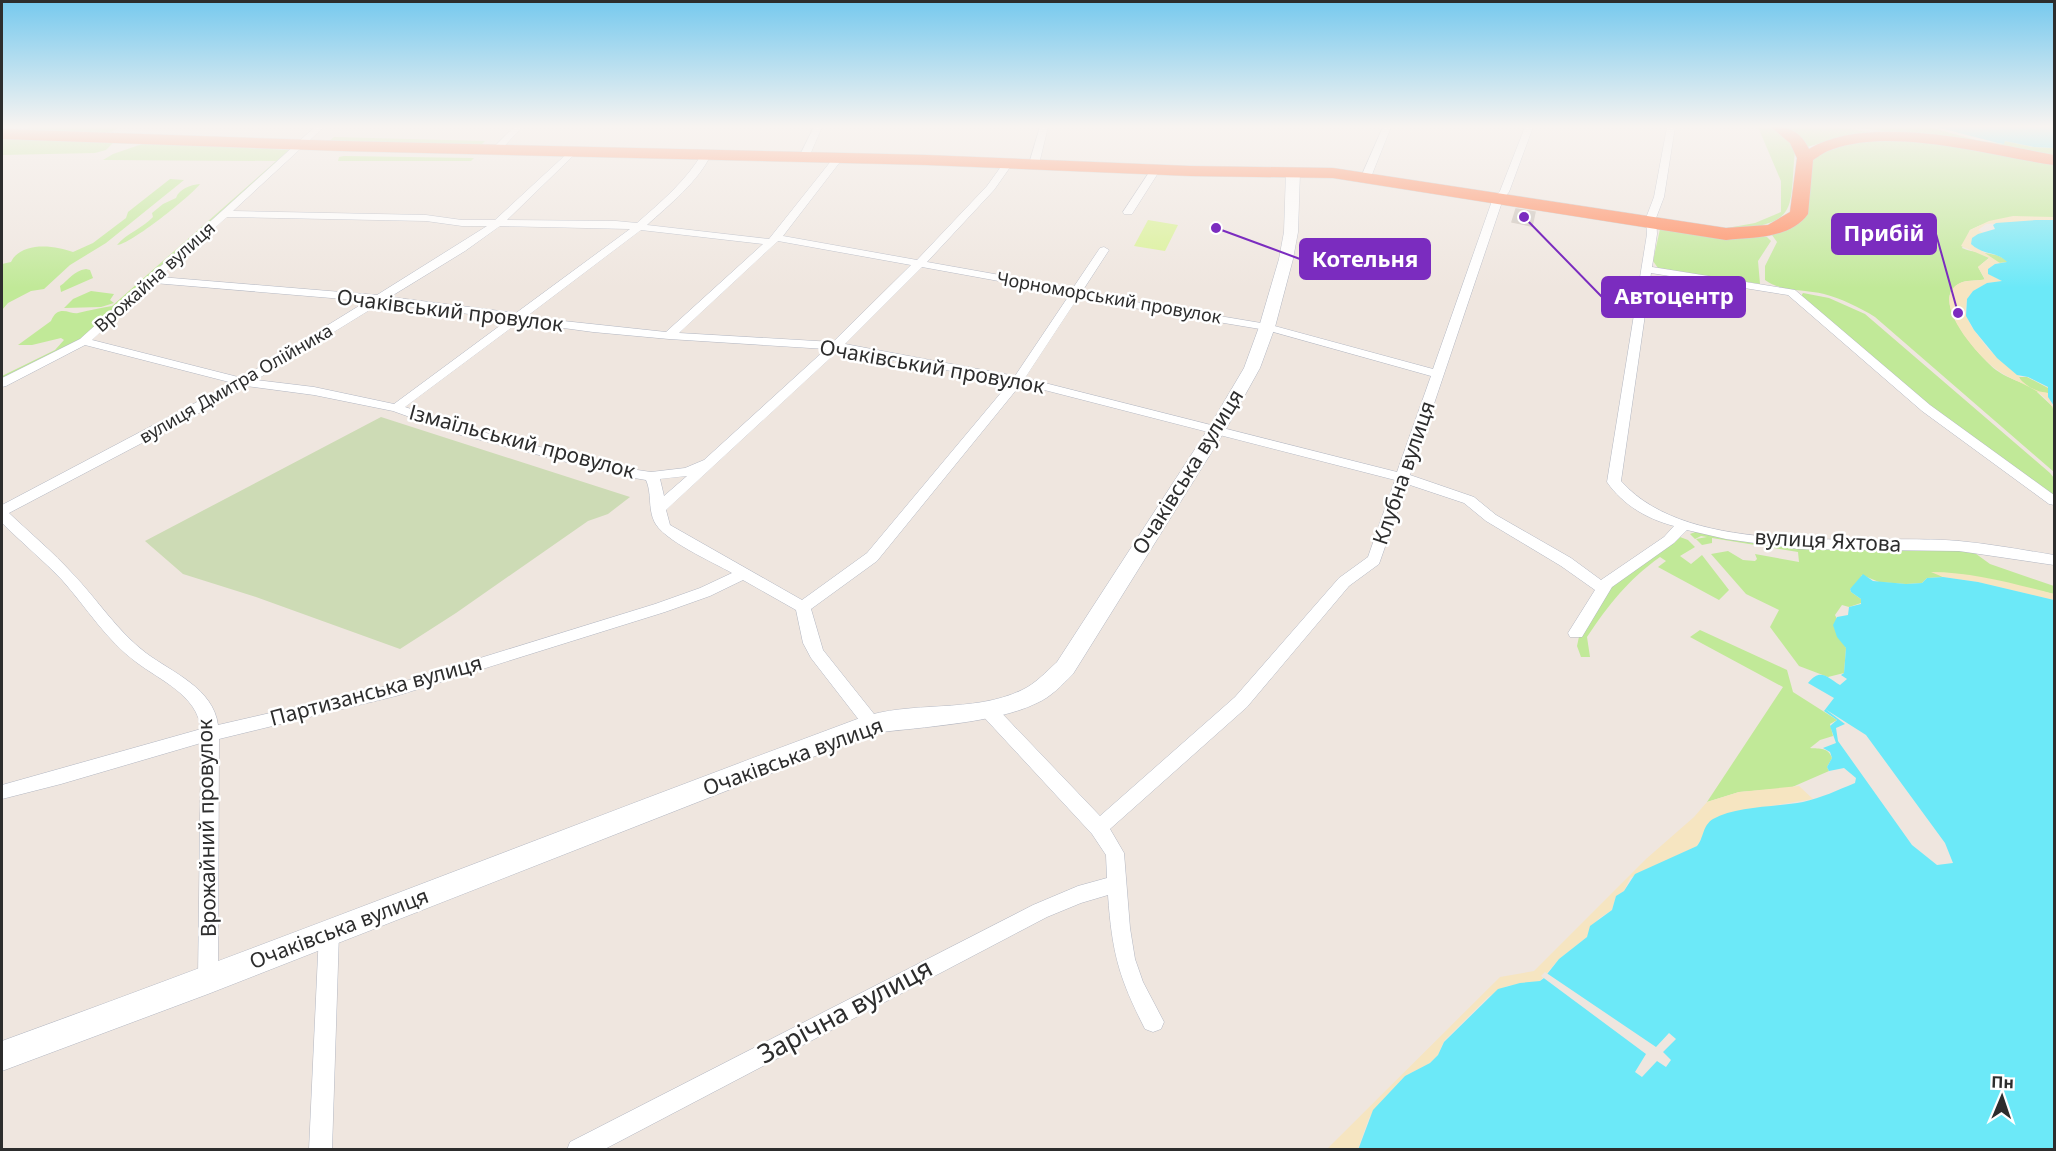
<svg xmlns="http://www.w3.org/2000/svg" width="2056" height="1151" viewBox="0 0 2056 1151" font-family="'Noto Sans',sans-serif">
<style>
.green{fill:#c1e998}
.sand{fill:#f6e5c1}
.cemetery{fill:#cddbb5}
.pitch{fill:#d8f193}
.water{fill:#6ce9f8}
.pier{fill:#efe6df}
.building{fill:#c8c1ba;stroke:#cbc2b8;stroke-width:1.5}
.lines{fill:none;stroke-linecap:round;stroke-linejoin:round}
.street-casing{stroke:#b3b7c2;stroke-width:1}
.secondary-casing{stroke:#b3b7c2;stroke-width:1}
.highway-casing{stroke:#c8c8c8;stroke-width:1}
.street{fill:#fff;fill-rule:evenodd}
.secondary{fill:#fff;fill-rule:evenodd}
.highway{fill:#ff885b;fill-rule:evenodd}
.labels{text-anchor:middle;stroke-width:5;stroke-linejoin:round;paint-order:stroke}
.far-street-label{font-size:18px;fill:#2d2d2d;stroke:#fff}
.street-label{font-size:21px;fill:#2d2d2d;stroke:#fff}
.near-street-label{font-size:26px;fill:#2d2d2d;stroke:#fff}
.leader{fill:none;stroke:#7b2cbf;stroke-width:2}
.callout-dot{fill:#7b2cbf;stroke:#fff;stroke-width:2}
.callout{fill:#7b2cbf;stroke:#7b2cbf;stroke-width:2}
.callout-label{font-size:22px;text-anchor:middle;font-weight:bold;fill:#fff}
</style>
<rect width="100%" height="100%" fill="#efe6df"/>
<path class="green" d="M27 127H120L107 134 29 129Z
M1758 127C1779 127 1783 133 1795 150 1789 211 1800 223 1730 230L1727 228 1755 223 1781 212V181Z
M1782 127H1836L1905 137 1831 140 1807 147Z
M1856 127H1929L1976 140 2002 144 2005 141 2032 147 2052 148H2054V158Z
M2 136 114 142 106 150 95 153 2 155Z
M334 137 485 141 481 145 328 142Z
M1859 141H1922L2054 162V217C2024 217 1997 215 1970 230L1962 248C1977 255 1996 250 2008 262L1998 263 1990 257 1978 267 1985 280C1975 281 1966 279 1957 285 1930 302 1981 358 1996 370 2004 376 2013 379 2022 383L2019 377H2027L2050 389 2048 393 2037 392 2053 407 2054 411V472L1875 317C1859 307 1842 299 1824 294 1805 289 1781 292 1765 280V266L1777 242 1772 235 1801 222 1806 216 1812 156Z
M145 143 289 150 288 152 74 345 2 380V376L55 350 64 340 61 338 32 345H18L51 321C58 303 71 315 78 313 89 310 101 308 112 306L276 161 103 160 113 154Z
M344 156 473 158H474L471 161H338L339 157Z
M170 179 184 180 106 243 70 265 44 289 31 291 8 303 2 310V264L11 262C21 241 55 245 73 252L93 243 126 218 128 212Z
M200 184C192 195 130 245 117 245 127 233 143 228 153 217L152 213 163 204 176 198C179 189 190 185 200 184Z
M1660 229 1767 237 1771 241 1758 261 1760 284 1658 268 1653 261Z
M86 269 90 270 93 278 61 292 60 286C69 280 73 271 86 269Z
M91 291 114 294 110 300 114 303 101 307 64 308 73 299Z
M1803 293 1829 298 1865 314 2050 473 2054 478V496L1951 425 1801 296Z
M1698 531 1775 544 1972 551 1990 564 2054 586V594L1966 575 1936 573 1943 577 1927 578 1922 583 1906 584 1879 582 1862 575 1858 582 1850 589 1851 592 1861 599V603L1849 607 1842 605 1835 615 1837 619 1834 627 1846 648 1844 673 1828 677 1799 666 1770 627 1779 610 1746 594 1711 554 1728 551 1743 560 1755 561 1757 559 1755 554 1799 562 1798 552 1712 538V543L1702 545 1696 539 1707 537 1701 536 1695 539 1690 534Z
M1680 537 1688 540 1695 547 1680 556 1691 564 1702 555 1729 590 1719 600 1658 567 1666 561 1660 557C1628 580 1609 604 1587 637L1590 657H1581L1577 646 1580 632 1609 584Z
M1700 630 1787 670 1793 692 1837 720 1830 724 1833 736 1820 740 1810 748C1820 749 1828 747 1832 758L1827 767 1829 771 1790 788 1739 792 1707 802 1783 687 1690 637Z"/>
<path class="sand" d="M2013 216 2054 217V220L1986 224 1978 230 1983 233 1978 234 1971 244 2000 263 1995 264 1988 269 1989 274 2002 281 1987 283 1973 291 1967 299 1965 312 1971 326 1988 349 2020 376 2019 378C2027 387 2037 392 2048 393L2054 411C2045 388 2014 383 1996 369 1977 355 1930 302 1958 284 1966 279 1977 282 1985 279L1978 267 1989 258 1961 246 1970 230 1989 221Z
M1931 572C1972 572 2015 584 2054 594V600L1978 582 1943 577Z
M1799 786 1813 799 1741 811 1713 819 1697 846 1630 878 1624 891 1616 896 1612 910 1598 919 1587 937 1559 959 1540 981 1507 986 1488 997 1444 1041 1438 1055 1430 1063 1405 1076 1386 1096 1369 1118 1358 1149 1326 1150 1500 977 1534 971 1646 859 1694 817 1707 802 1739 792Z"/>
<path class="cemetery" d="M381 417 630 497 608 514 588 521 456 613 400 649 256 597 183 574 145 541Z"/>
<path class="pitch" d="M1148 220 1178 225 1165 251 1134 246Z"/>
<path class="water" d="M1936 127H2054V148L2034 147 2005 141 2004 144 1998 143Z
M2036 220H2054V406L2048 397V387L2028 377 2017 375 1997 358 1974 330 1966 316 1967 299 1973 291 1987 283 2002 281 1988 274V269L1995 264 2007 262C1997 251 1984 256 1971 244L1972 238 1978 234 1995 229 1993 225 1996 223Z
M1863 574 1873 581 1906 584 1922 583 1927 578 1943 577 1978 582 2054 600V1149L1358 1150 1373 1110 1405 1076 1430 1063 1438 1055 1444 1042 1498 989 1520 983 1540 981 1544 978 1559 959 1587 937 1590 926 1612 910 1616 896 1624 891 1635 874 1697 846C1704 838 1702 826 1713 819 1736 806 1777 807 1803 802 1821 798 1838 790 1855 783L1856 778 1844 768 1829 771 1827 767 1832 758 1830 752 1823 748 1836 743 1830 726 1837 720 1824 711 1834 698 1808 683C1820 668 1826 676 1840 685L1847 679 1841 675 1844 673 1846 648 1837 637 1833 625 1837 617 1848 615 1849 607 1861 604V599L1851 592 1850 589Z"/>
<path class="pier" d="M1825 709 1866 735 1945 843 1953 863 1937 865 1912 845 1838 741 1836 728 1845 724Z
M1545 972 1656 1047 1669 1033 1676 1039 1663 1052 1671 1060 1666 1067 1657 1061 1642 1077 1635 1072 1646 1054 1541 976Z"/>
<path class="building" d="M1516 209 1535 212 1532 226 1512 222Z"/>
<g class="lines">
<defs>
<path id="street" d="M315 127H324L233 211 426 215 462 220H495L573 148 578 151 576 153 507 220 616 221 637 223C661 202 687 180 703 152L706 151 711 154C700 180 668 206 647 225L769 239 835 156 838 155 843 158 783 236 917 260 987 186 1005 161 1008 160 1013 163 994 190 927 262 1073 288 1100 248 1104 247 1109 250 1083 290 1106 297 1267 324 1433 369 1493 198 1500 191 1525 127H1533L1509 192 1503 199 1410 475 1474 497 1496 515 1571 558 1601 580 1664 537 1674 526C1647 519 1623 505 1607 482L1647 234 1646 218 1654 197 1667 127H1675L1664 197 1656 218 1657 234 1652 267 1795 290 1930 405 2054 495V505L2049 504 1922 411 1788 295 1651 273 1621 481C1691 560 1863 533 1959 541 1991 544 2023 550 2054 555V565L1959 551 1799 549 1726 539 1687 530 1674 543 1612 587 1582 637H1570L1568 633 1595 590 1561 566 1486 521 1464 503 1407 484 1379 564 1349 586 1247 707 1110 829 1124 853 1130 928 1135 959 1143 982 1164 1022 1161 1029 1153 1032 1145 1029C1119 978 1112 953 1108 895L1081 903 1047 917 603 1150H567L570 1142 1033 905 1078 886 1107 878 1106 855 1092 834 981 714 979 709 981 704 987 702 993 704 1100 816 1235 697 1339 578 1368 557 1395 480 1021 384 877 561 811 609 823 650 878 719 881 724 878 729 872 731 866 729 811 658 803 643 796 610 743 580 710 596 665 612 396 696 219 739 218 980 215 987 208 990 201 987 198 980 201 743 61 784 2 799V785L201 729C197 695 161 681 136 662 106 640 87 608 62 580 43 560 21 542 2 523V505L233 383 85 345 6 386 2 387V378L80 339ZM227 217 426 221 462 226H487L377 295 160 277ZM500 226 630 229 516 313 390 297 465 251ZM641 230 763 244 666 332 526 317ZM778 241 911 265 833 342 679 333ZM922 267 1070 294 1015 376 845 344ZM154 283 367 301 242 378 92 340ZM1079 296 1104 303 1266 330 1431 376 1397 472 1025 378ZM381 303 509 319 394 404 314 387 256 380ZM519 322 593 332 669 339 826 349 704 460 685 468 651 472 617 467 467 428 405 407ZM839 350 1010 382 867 553 802 600 670 525 666 510ZM246 386 314 395 393 411 457 434 617 475 646 480C652 493 648 508 654 521 662 540 713 562 732 573L700 588 655 604 396 684 218 725C213 688 173 673 146 653 117 631 98 600 72 573 53 552 30 533 9 513L216 404ZM687 476 664 496 660 479Z
M514 127H522L499 152H493V148Z
M814 127H822L809 157 801 159 799 157Z
M1040 127H1048L1039 164 1034 167 1029 164Z
M1383 127H1391L1371 177 1363 179 1361 177Z
M1152 168 1160 170 1132 214H1124L1123 212Z
M329 924 336 926 339 933 332 1150H309L319 933 322 926Z"/>
<path id="secondary" d="M1293 168 1300 172 1298 232 1293 259 1275 327 1260 368 1226 429 1073 674C1062 685 1051 697 1037 703 997 723 921 727 874 733L208 994 2 1071V1041C289 937 574 824 860 718 911 700 972 714 1022 690 1035 684 1046 672 1057 662L1208 429 1244 368 1259 327 1279 259 1284 232 1286 172Z"/>
<path id="highway" d="M1771 127C1789 126 1801 132 1809 149 1869 113 1988 143 2054 155V165C1990 156 1896 127 1833 149 1826 151 1819 156 1813 160L1808 214C1790 239 1753 237 1726 240L1333 178 1190 176 927 165 342 151 2 139V129L342 141 927 155 1190 166 1333 168 1726 228 1768 225 1790 212 1797 158 1790 143Z"/>
</defs>
<use href="#street" class="street-casing"/>
<use href="#secondary" class="secondary-casing"/>
<use href="#highway" class="highway-casing"/>
<use href="#street" class="street"/>
<use href="#secondary" class="secondary"/>
<use href="#highway" class="highway"/>
</g>
<linearGradient id="sky" x2="0" y2="1"><stop stop-color="#76c9ee"/><stop offset="0.44" stop-color="#f8f4f1"/><stop offset="1" stop-color="#f8f4f1" stop-opacity="0"/></linearGradient>
<rect width="2056" height="288" fill="url(#sky)"/>
<g class="labels">
<g class="far-street-label">
<text transform="translate(155 277) rotate(-42)" y="6">Врожайна вулиця</text>
<text transform="translate(1109 298) rotate(10)" y="6">Чорноморський провулок</text>
<text transform="translate(236 384) rotate(-30)" y="6">вулиця Дмитра Олійника</text>
</g>
<g class="street-label">
<text transform="translate(450 311) rotate(7)" y="7">Очаківський провулок</text>
<text transform="translate(932 367) rotate(10)" y="7">Очаківський провулок</text>
<text transform="translate(522 442) rotate(15)" y="7">Ізмаїльський провулок</text>
<text transform="translate(1188 472) rotate(-58)" y="7">Очаківська вулиця</text>
<text transform="translate(1404 473) rotate(-71)" y="7">Клубна вулиця</text>
<text transform="translate(1828 541) rotate(3)" y="7">вулиця Яхтова</text>
<text transform="translate(376 691) rotate(-15)" y="7">Партизанська вулиця</text>
<text transform="translate(793 757) rotate(-20)" y="7">Очаківська вулиця</text>
<text transform="translate(207 828) rotate(-91)" y="7">Врожайний провулок</text>
<text transform="translate(339 929) rotate(-21)" y="7">Очаківська вулиця</text>
</g>
<g class="near-street-label">
<text transform="translate(845 1011) rotate(-28)" y="9">Зарічна вулиця</text>
</g>
</g>
<path class="leader" d="M1958 313L1936 234M1216 228L1300 259M1524 217L1602 297"/>
<g class="callout-dot">
<circle cx="1958" cy="313" r="6"/>
<circle cx="1216" cy="228" r="6"/>
<circle cx="1524" cy="217" r="6"/>
</g>
<g class="callout">
<rect x="1832" y="214" width="104" height="40" rx="6"/>
<rect x="1300" y="239" width="130" height="40" rx="6"/>
<rect x="1602" y="277" width="143" height="40" rx="6"/>
</g>
<g class="callout-label">
<text x="1884" y="241">Прибій</text>
<text x="1365" y="267">Котельня</text>
<text x="1674" y="304">Автоцентр</text>
</g>
<rect width="2056" height="1151" fill="none" stroke="#2d2d2d" stroke-width="6"/>
<g transform="translate(2002 1097) rotate(2)" stroke="#ffffff" stroke-width="4.5" paint-order="stroke">
<path d="M0-4.5L10 22L0 15L-10 22Z" fill="#2d2d2d"/>
<text y="-9" font-size="16" font-weight="bold" text-anchor="middle" fill="#2d2d2d">Пн</text>
</g>
</svg>
